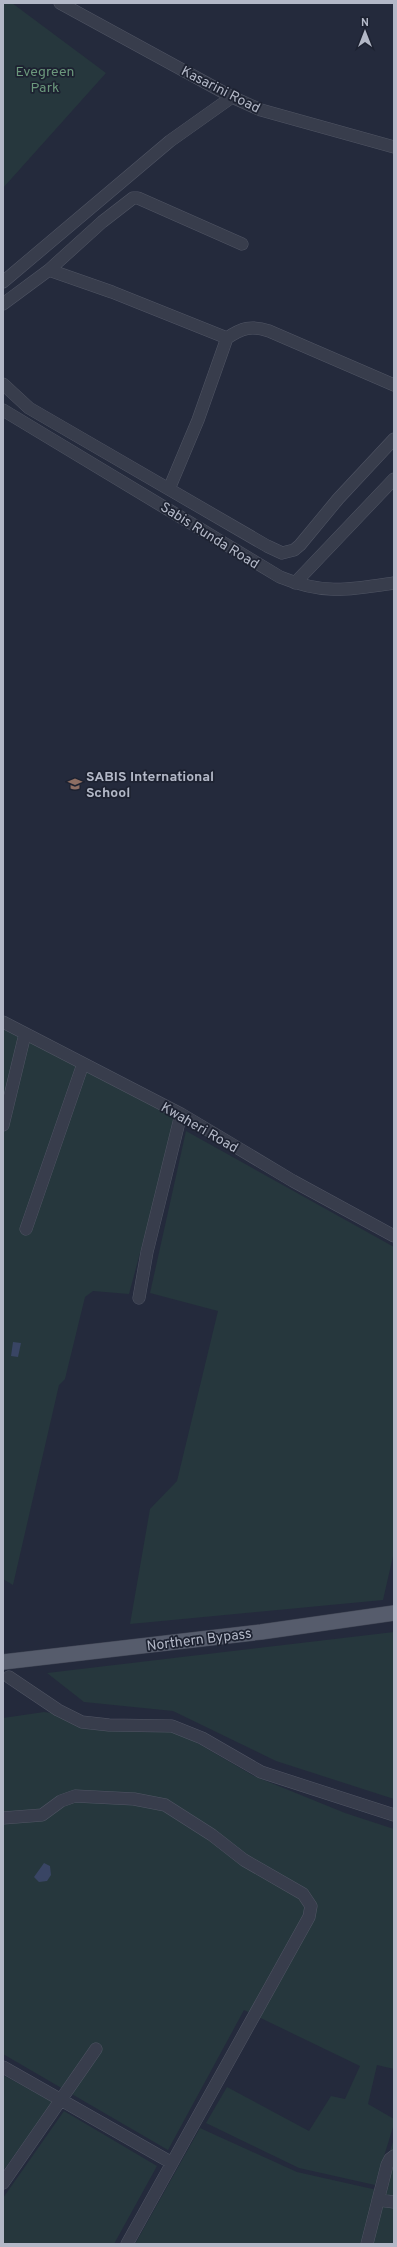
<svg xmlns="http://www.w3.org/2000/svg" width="397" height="2247" viewBox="0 0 397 2247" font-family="Overpass,sans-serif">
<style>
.green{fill:#26373d}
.water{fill:#394564}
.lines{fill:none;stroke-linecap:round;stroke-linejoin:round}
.minor-casing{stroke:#505564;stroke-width:13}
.major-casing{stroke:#414655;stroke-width:16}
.minor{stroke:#383d4c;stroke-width:12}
.major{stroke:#565c6c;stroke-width:15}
.labels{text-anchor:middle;stroke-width:3.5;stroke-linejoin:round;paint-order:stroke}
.park-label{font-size:14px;fill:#6b987c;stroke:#1d2231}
.street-label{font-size:14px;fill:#b3b8c7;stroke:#1d2231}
.poi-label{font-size:14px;font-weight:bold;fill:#b3b8c7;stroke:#1d2231;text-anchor:start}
</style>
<rect width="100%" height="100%" fill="#242a3c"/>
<path class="green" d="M3 3H12L106 73 3 188Z
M3 1027 177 1115 129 1294 93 1291 85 1297 65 1379 59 1385 13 1585 3 1579Z
M186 1131 394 1247V1552L383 1600 130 1624 150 1509 177 1481 218 1311 150 1293Z
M394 1632V1799L276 1761 173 1711 84 1702 47 1673Z
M44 1712 175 1730 254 1776 345 1813 394 1829V2069L377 2065 368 2104 394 2119V2124L375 2185 299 2168 206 2123 227 2087 309 2131 331 2096 345 2099 360 2066 244 2010 168 2150 3 2054V1718Z
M3 2075 53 2102 3 2171Z
M64 2111 157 2166 114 2244H3V2198Z
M200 2128 297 2172 377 2190 394 2139V2244H135Z"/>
<path class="water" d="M13 1342 21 1343 18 1357 11 1356Z
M44 1863 50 1866 51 1875 47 1881 39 1882 34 1877Z"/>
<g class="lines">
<defs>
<path id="minor" d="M60 3 232 97 261 110 394 147
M49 270 112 292 227 338
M3 282 170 141 232 97
M3 304 49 270 102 222 133 198H138L242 244
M3 384 29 408 267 546 282 553 294 550 300 545 338 499 394 439
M3 410 280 577C324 595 348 590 394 583
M169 489 198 420 227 338C242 328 251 325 269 331L394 385
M295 583 394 479
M3 1022 181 1114 293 1181 394 1236
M3 1125 25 1034
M26 1229 83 1064
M139 1298 147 1252 181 1114
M9 1677 58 1710 82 1722 109 1725 172 1726 202 1738 261 1772 394 1815
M3 1818 42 1815 61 1801 75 1796 134 1799 165 1805 212 1835 244 1860 303 1894 311 1906 309 1917 127 2244
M3 2067 172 2163
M3 2183 96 2049
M378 2200 394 2202
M367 2244 387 2165 390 2159 394 2156"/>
<path id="major" d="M3 1662 261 1632 394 1613"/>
</defs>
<use href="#minor" class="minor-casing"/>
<use href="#major" class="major-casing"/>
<use href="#minor" class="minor"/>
<use href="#major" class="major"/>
</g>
<defs>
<symbol id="school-bare" viewBox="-9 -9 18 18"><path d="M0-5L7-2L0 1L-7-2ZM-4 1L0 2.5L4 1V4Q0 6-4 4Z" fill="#8d6e63" stroke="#1d2231" stroke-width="2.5" paint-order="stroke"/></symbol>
</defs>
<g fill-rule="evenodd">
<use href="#school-bare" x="65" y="774" width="20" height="20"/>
</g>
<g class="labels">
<g class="park-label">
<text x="45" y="76">Evegreen<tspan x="45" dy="16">Park</tspan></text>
</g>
<g class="street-label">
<text transform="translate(221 89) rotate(27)" y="5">Kasarini Road</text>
<text transform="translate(210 535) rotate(32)" y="5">Sabis Runda Road</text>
<text transform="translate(200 1127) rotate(30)" y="5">Kwaheri Road</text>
<text transform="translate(199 1639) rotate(-7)" y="5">Northern Bypass</text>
</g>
<g class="poi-label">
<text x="86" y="781">SABIS International<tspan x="86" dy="16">School</tspan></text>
</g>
</g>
<rect width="397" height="2247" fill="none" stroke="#b3b8c7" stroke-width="8"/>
<g transform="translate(365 32)" stroke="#1d2231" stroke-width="3" paint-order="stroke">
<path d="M0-3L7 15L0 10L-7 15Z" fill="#b3b8c7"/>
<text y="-6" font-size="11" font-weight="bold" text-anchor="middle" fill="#b3b8c7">N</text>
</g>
</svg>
